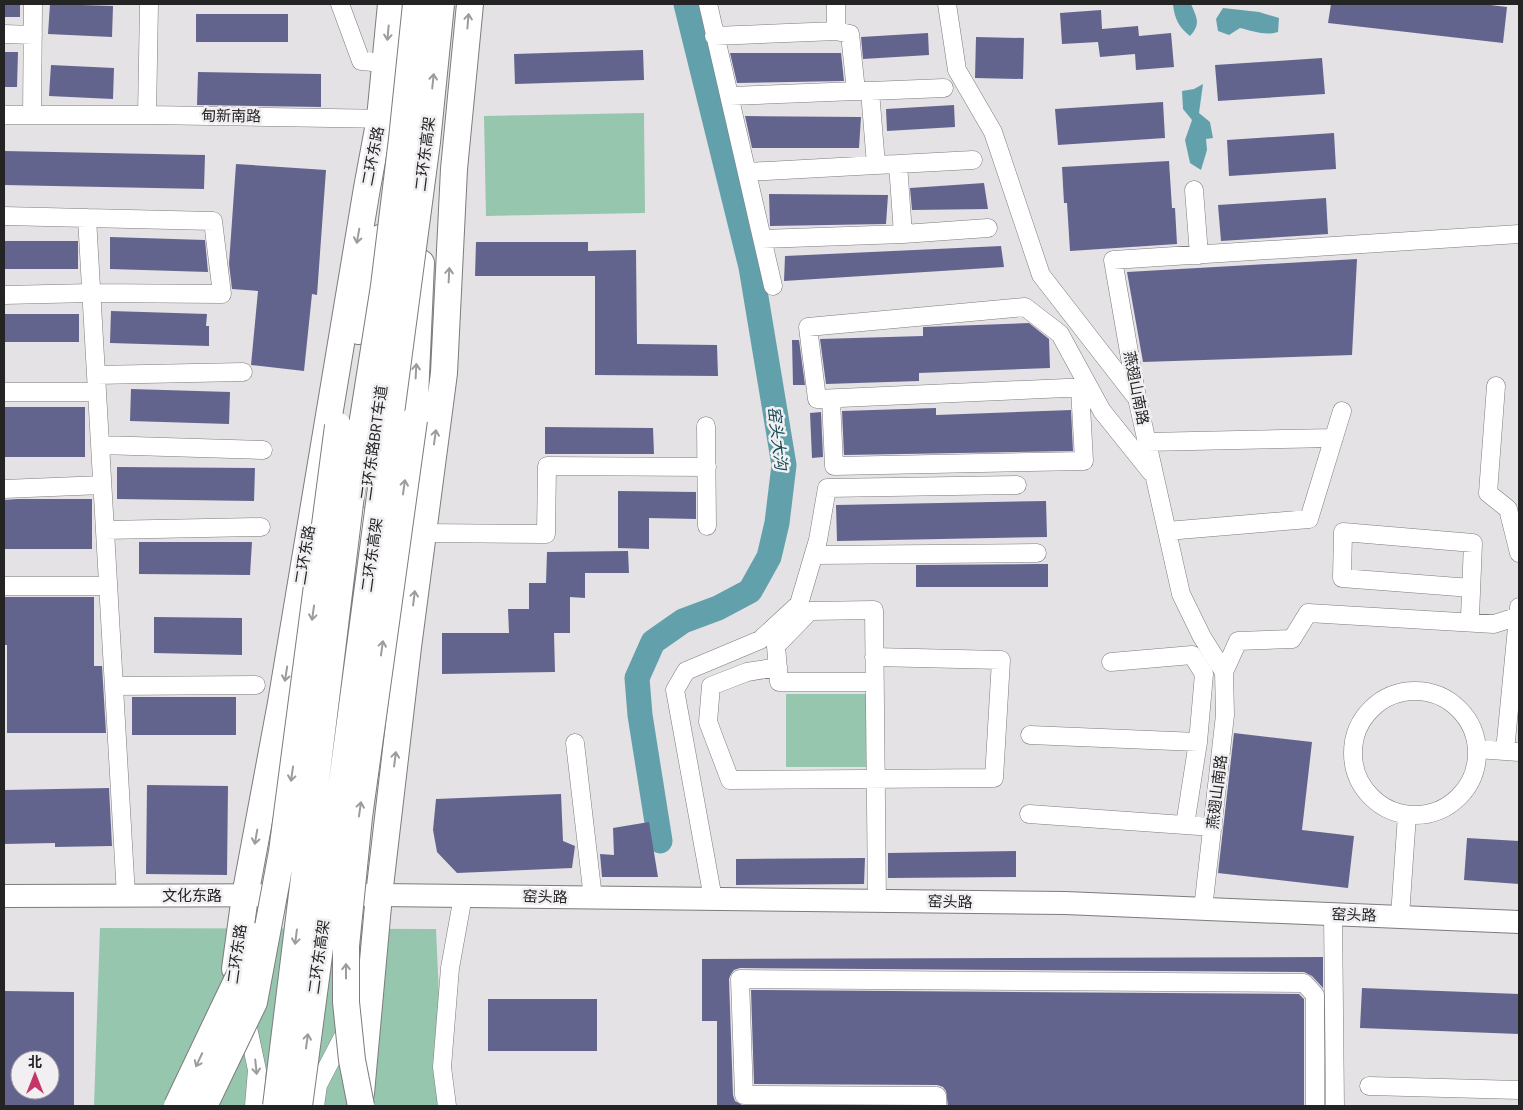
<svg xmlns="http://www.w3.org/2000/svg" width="1523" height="1110" viewBox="0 0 1523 1110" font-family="'DM Sans','Noto Sans SC',sans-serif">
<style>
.green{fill:#96c7ae}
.water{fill:#62a1ab}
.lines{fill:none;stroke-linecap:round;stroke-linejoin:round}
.river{stroke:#62a1ab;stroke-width:25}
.building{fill:#63648e;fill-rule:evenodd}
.minor-casing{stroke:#7d7b7d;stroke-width:19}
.major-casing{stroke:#7d7b7d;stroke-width:24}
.highway-casing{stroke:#7d7b7d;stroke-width:28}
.minor{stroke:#fff;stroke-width:18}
.major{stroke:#fff;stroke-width:22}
.highway{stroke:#fff;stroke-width:26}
.highway-bridge-casing{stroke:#7d7b7d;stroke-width:28;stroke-linecap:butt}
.highway-bridge{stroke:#fff;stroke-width:26}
.oneway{stroke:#9c9c9d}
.labels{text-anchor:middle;stroke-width:5;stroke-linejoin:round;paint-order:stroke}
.street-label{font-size:15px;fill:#242425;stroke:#f1eff2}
.water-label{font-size:16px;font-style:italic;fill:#124b53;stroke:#f1eff2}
</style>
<rect width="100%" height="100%" fill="#e4e2e4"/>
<path class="green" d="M644 113 645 213 486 216 484 116Z
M786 694H868V767H786Z
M100 928 436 929 444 1106H94Z"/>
<path class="water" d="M1169 4H1191C1197 18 1201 24 1190 36 1179 27 1175 20 1173 5Z
M1223 8 1259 12 1279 18 1278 32C1266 36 1252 31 1240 28L1229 35 1218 31 1216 19Z
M1203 84 1199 113 1210 122 1213 138 1206 139 1207 150 1201 170 1190 163 1185 140 1192 120 1183 109 1182 91 1194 89Z"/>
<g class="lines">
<path class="river" d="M660 841 640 715 637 678 653 642 683 621 718 608 750 591 769 557 777 523 784 465 751 267 686 4"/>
</g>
<path class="building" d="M4 4H20V17H4Z
M50 4 113 6 112 37 48 34Z
M1331 4H1482L1507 7 1503 43 1328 23Z
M1101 10 1102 29 1138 26 1139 36 1171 33 1174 67 1136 70 1135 54 1100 57 1098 42 1062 44 1060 13Z
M196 14H288V42H196Z
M928 33 929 55 863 59 861 37Z
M976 37 1024 38 1023 79 975 78Z
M643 50 644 80 515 84 514 54Z
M4 52H18L17 87H4Z
M730 53H841L844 81 737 83Z
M1322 58 1325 94 1218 101 1215 65Z
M51 65 114 68 113 99 49 96Z
M198 72 321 74V107L197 105Z
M1163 102 1165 138 1058 145 1055 109Z
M954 105 955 127 887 131 886 109Z
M745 116 861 117 859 148H752Z
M1334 133 1336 169 1229 176 1227 140Z
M4 151 205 155 204 189 4 185Z
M1169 161 1172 208H1175L1177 244 1070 251 1067 203H1064L1062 167Z
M236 164 326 170 317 295 312 294 304 371 251 365 258 291 232 289 229 264Z
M984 183 988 209 912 210 910 188Z
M769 194 888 195 886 224 770 226Z
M1326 198 1328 234 1221 241 1218 205Z
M110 237 205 240 208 272 110 269Z
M4 241H78V269H4Z
M476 242H588V251L636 250 637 344 717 345 718 376 595 375V276H475Z
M1001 246 1004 267 784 281 785 256Z
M1357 259 1352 355 1143 362 1127 272Z
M111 311 207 314 206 326H209V346L110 343Z
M4 314H79V342H4Z
M1029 323 1049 339 1050 368 919 373V381L826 384 820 339 923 336V327Z
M792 340H799L805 385H793Z
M131 389 230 392 229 424 130 421Z
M4 407H85V457H4Z
M936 408V415L1071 410 1073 451 844 455 842 411Z
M821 412 823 457 812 458 810 413Z
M545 427 653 428 654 454H545Z
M117 467 255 468 254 501 117 499Z
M618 491 696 492V519L649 518V549L618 548Z
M17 499H92V549H4V500Z
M1046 501 1047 537 837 541 836 505Z
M139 542H252L250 575 139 574Z
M628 551 629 573H585V598L570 597V633H554L555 672 442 674V633H509L508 609H529V583H546L547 552Z
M1038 564H1048V587H916V565Z
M4 597H94V666H102L106 733H7V645H4Z
M154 617 242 618V655L154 653Z
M132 697H236V735H132Z
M1234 733 1312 742 1302 830 1354 836 1348 888 1218 873Z
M147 785 228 786 227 875 146 874Z
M109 788 112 846 55 847V843L4 844V790Z
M561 794 563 841 575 846 572 868 457 873 437 852 433 830 436 799Z
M649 822 658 877H602L600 854 614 855 613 828Z
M1467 838 1519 841V884L1464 880Z
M1016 851V877L888 878V853Z
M865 858 864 884 736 885V859Z
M1323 957V988L1312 976 1304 972 740 968 734 970 731 974 729 979 733 1095 735 1101 744 1106H865H717V1021H702V959Z
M1362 988 1519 994V1034L1360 1028Z
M751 990 1299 994 1304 999V1106H948L946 1091 943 1087 937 1085 754 1084Z
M4 991 74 992V1106H4ZM20 1060H50V1090H20Z
M488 999H597V1051H488Z"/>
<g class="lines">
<defs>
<path id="minor" d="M340 4 361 61 385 63
M708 4 773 286
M836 4V31L850 34 856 91H870L876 165 898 164 903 234
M947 4 957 70 993 132 1041 275 1135 396
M4 34 33 35
M714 36 836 31
M870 91 944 88
M730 96 856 91
M4 115H147L391 119
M32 115 33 4
M147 115 149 4
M898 164 973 160
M747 172 876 165
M1194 190 1199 255
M4 216 87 218 126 896
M762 239 903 234 988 228
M4 295 91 293 222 294 213 221 87 218
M96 375 243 372
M1496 386 1488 493 1508 509 1519 553
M1089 387 817 399 808 327 1025 307 1060 334 1102 411 1151 472
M4 392H97
M831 399 834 466 1084 461 1080 388
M706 426 707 526
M1147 442 1334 438
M100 445 263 450
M4 489 102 485
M105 530 261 527
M1167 531 1309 519 1342 411
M422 533 546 534 547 466 707 467
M814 555 1037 553
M4 586H108
M1470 617 1473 543 1343 532 1342 578 1471 588
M1111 662 1192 655 1204 674 1198 742
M778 667 747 672 711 686 708 722 730 780 994 778 1001 660 874 657
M1224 672 1238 641 1292 639 1308 613 1494 624 1519 616
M875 682H779L776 646 810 611 874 610 877 901
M114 686 256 685
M1353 753a62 62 0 1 1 124 0a62 62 0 1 1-124 0Z
M339 697 364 517
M1030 735 1198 742 1185 825
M575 743 593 898
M1477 749 1519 752
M1505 751 1519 607
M1029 814 1213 827
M713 899 675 690 686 671 760 640 799 604 818 540 827 488 1017 485
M1203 909 1225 715 1224 672 1202 637 1181 594 1137 398 1113 260 1519 234
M1333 914 1335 1106
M1400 916 1407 815
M246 1018 257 1070 254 1106
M1369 1086 1519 1090
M315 1106 318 1085 348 1027
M447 1106 442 1067 450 968 463 896
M937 1106V1096L744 1095 740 979 1304 983 1315 995V1106"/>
<path id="major" d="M4 896 379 895 1065 903 1519 922"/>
<path id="highway" d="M359 331 380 238
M414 420 421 263
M235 969 245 896 281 703 367 188 380 118 391 4
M361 1093 379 895 408 647 444 373 454 169 470 4"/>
</defs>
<use href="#minor" class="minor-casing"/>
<use href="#major" class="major-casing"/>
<use href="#highway" class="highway-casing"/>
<use href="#minor" class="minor"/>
<use href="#major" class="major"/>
<use href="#highway" class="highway"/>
<defs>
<path id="highway-bridge" d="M177 1106 240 974 253 936
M204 1106 254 1002 282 852 338 426
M276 1106 351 495 384 286 402 139 416 4
M299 1106 427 142 441 4
M361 1106 352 1060 346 1002V946L359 817 414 420"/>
</defs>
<use href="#highway-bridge" class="highway-bridge-casing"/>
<use href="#highway-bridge" class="highway-bridge"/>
</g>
<defs><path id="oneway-shaft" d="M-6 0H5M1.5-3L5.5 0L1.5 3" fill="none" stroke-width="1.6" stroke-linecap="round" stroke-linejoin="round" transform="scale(1.25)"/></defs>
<g class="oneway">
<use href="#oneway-shaft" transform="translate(468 21) rotate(-85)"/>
<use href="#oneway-shaft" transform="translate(388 33) rotate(95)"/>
<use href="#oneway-shaft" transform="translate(433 81) rotate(-84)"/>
<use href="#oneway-shaft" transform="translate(358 236) rotate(100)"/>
<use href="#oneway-shaft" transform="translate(449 275) rotate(-87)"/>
<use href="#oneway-shaft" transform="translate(416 371) rotate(-87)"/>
<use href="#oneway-shaft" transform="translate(435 437) rotate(-82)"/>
<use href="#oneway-shaft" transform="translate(404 487) rotate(-82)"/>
<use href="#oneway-shaft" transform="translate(414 598) rotate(-83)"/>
<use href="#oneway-shaft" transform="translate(313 613) rotate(98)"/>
<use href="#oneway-shaft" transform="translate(382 648) rotate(-82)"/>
<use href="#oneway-shaft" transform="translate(286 674) rotate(99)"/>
<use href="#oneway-shaft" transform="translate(395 759) rotate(-83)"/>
<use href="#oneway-shaft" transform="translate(292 774) rotate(98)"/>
<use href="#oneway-shaft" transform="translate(360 809) rotate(-82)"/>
<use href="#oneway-shaft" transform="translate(256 837) rotate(100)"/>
<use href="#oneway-shaft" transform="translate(296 937) rotate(97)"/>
<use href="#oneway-shaft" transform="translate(346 971) rotate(-90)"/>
<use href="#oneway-shaft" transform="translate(307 1041) rotate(-82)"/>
<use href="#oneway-shaft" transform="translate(199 1060) rotate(115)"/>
<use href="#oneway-shaft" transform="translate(256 1067) rotate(84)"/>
</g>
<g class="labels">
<g class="street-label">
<text transform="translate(231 116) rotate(1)" y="5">甸新南路</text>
<text transform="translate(425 154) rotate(-83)" y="5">二环东高架</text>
<text transform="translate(373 156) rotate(-79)" y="5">二环东路</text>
<text transform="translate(1136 388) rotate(79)" y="5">燕翅山南路</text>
<text transform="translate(374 443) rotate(-82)" y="5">二环东路BRT车道</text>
<text transform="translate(305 555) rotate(-81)" y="5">二环东路</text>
<text transform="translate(372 555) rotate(-82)" y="5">二环东高架</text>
<text transform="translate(1217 792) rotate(-83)" y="5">燕翅山南路</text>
<text x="192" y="901">文化东路</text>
<text transform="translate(545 897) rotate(1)" y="5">窑头路</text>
<text transform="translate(950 902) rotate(1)" y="5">窑头路</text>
<text transform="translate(1354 915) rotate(2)" y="5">窑头路</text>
<text transform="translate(237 954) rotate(-82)" y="5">二环东路</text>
<text transform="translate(319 957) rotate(-82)" y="5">二环东高架</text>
</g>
<g class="water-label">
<text transform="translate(778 438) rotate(83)" y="6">窑头大沟</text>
</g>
</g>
<rect width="1523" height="1110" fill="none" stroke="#242425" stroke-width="10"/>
<g transform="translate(35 1075)"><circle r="24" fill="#f1eff2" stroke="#9f9ea0"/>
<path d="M0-4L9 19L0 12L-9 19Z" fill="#c33665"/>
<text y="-8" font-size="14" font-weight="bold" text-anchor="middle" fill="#242425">北</text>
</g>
</svg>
